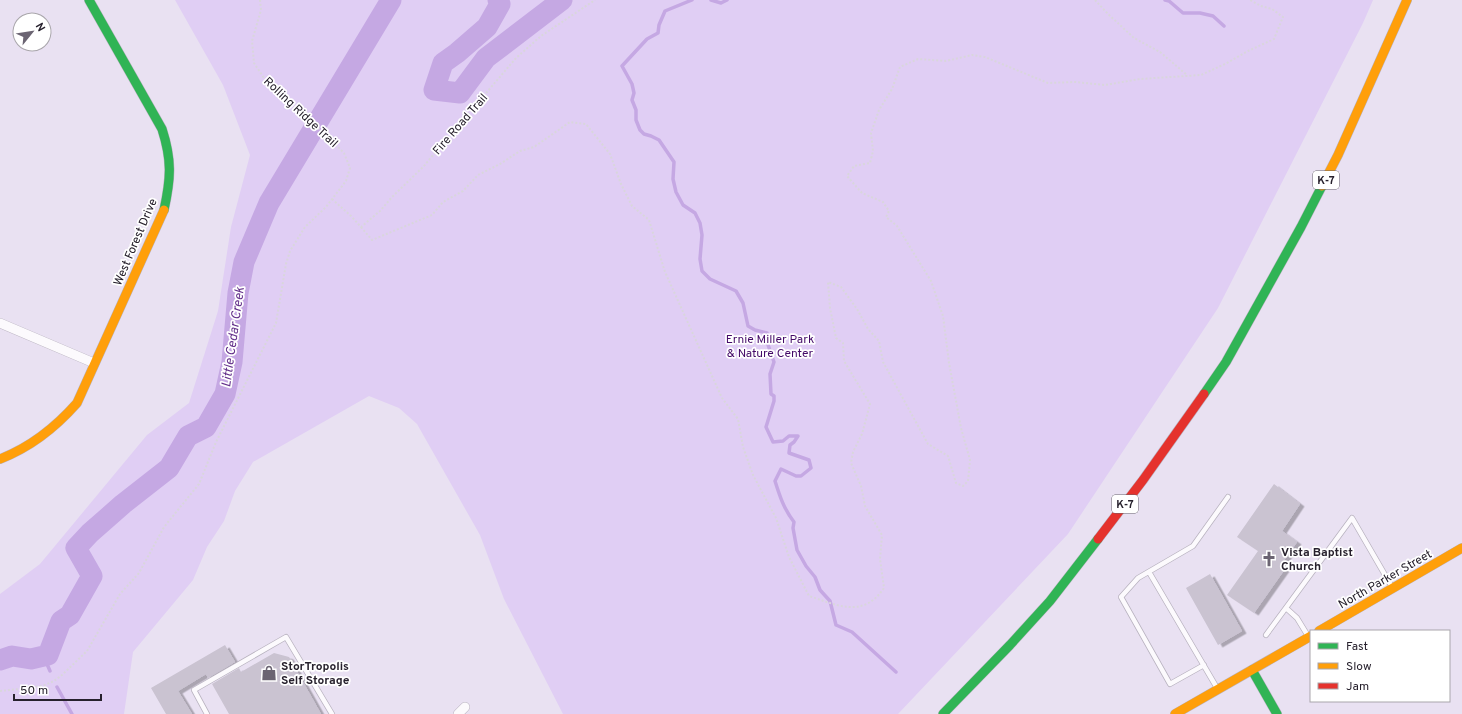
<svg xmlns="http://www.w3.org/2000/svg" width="1462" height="714" viewBox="0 0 1462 714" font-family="Overpass,sans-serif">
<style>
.green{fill:#e0cef4}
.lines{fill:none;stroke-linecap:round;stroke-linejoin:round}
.stream{stroke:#c5a8e3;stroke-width:3.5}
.river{stroke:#c5a8e3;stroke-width:21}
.building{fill:#cac3d1;filter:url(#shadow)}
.lane-casing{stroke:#b8b2bf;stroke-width:6}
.street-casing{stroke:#b8b2bf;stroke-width:10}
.fast-casing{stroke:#b8b2bf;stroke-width:10}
.slow-casing{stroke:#b8b2bf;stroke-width:10}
.jam-casing{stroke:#b8b2bf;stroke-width:10}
.path{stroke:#d9d6dc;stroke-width:2;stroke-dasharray:2 2;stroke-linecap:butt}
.lane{stroke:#fcfafd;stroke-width:4.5}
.street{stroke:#fcfafd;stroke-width:9}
.fast{stroke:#30b455;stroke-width:9}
.slow{stroke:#ff9f0a;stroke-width:9}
.jam{stroke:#e5322d;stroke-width:9}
.labels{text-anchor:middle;stroke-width:3.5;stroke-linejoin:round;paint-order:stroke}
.shield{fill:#fff;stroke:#68646c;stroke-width:1}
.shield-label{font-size:11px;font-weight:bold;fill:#27212d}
.street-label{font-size:12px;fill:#27212d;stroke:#fff}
.park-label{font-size:12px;fill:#440a68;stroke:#fff}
.poi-label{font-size:12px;font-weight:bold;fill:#27212d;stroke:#fff;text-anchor:start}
.water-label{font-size:13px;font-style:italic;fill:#63308a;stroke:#fff}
</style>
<defs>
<filter id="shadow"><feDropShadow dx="4.5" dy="2.5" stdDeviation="0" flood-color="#0004"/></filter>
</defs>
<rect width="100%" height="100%" fill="#e9e1f2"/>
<path class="green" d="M175 0H1373L1363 23 1218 308 1068 534 898 714H563L504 599 480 535 417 424 399 408 369 396 253 462 235 491 224 521 207 547 193 580 133 652 124 714H0V594L40 564 147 435 189 403 218 311 231 227 250 155 223 85Z"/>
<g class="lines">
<path class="stream" d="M692 0 665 11 659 25 658 33 647 39 622 66 632 84 634 93 632 100 636 110V120L640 130 644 134 651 136 659 140 674 162 673 179 676 192 683 205 695 213 700 223 702 235 700 259 702 271 710 279 736 291 743 303 748 326 755 330 767 333 766 339 774 362 770 374 771 394 774 396V401L766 427 773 442 783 441 789 436H798L794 442 790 445 789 453 809 460 811 468 801 476H796L781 469 775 481C780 497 784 509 794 522L793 528 797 550 806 566 815 577 820 590 830 601 836 625 852 632 896 672
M711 0 721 3 727 0
M1165 0 1169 1 1183 13H1200L1213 16 1224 26
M48 655 47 664 50 671
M57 687 72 714"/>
<path class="river" d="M498 0 500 4 487 27 457 53 443 63 434 90 460 93 486 58 562 0
M0 660 12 656 31 659 48 655 61 621 70 615 92 576 76 548 90 533 123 504 169 468 188 436 206 427 225 394 232 362 238 293 244 262 269 203 391 0"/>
</g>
<path class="building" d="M1274 484 1300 504 1282 531 1297 542 1280 566 1285 569 1254 613 1227 595 1258 551 1237 537Z
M1210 574 1242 631 1218 645 1186 588Z
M225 645 235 662 208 678 206 674 178 691 192 714H166L151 688Z
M274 653 289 657 321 714H229L212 684 239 668 241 672Z"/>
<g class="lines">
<defs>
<path id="lane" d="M1149 572 1217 688
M1286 608 1297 618 1308 636
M1266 635 1352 518 1392 587
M1204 665 1170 684 1121 597 1138 578 1193 546 1228 497
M207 714 194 690 286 637 332 714"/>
<path id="street" d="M0 323 94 363
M458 714 465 707"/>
<path id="fast" d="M89 0 162 129C172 160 171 178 164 210
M1204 394 1226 362 1301 227 1322 186
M1252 670 1277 714
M943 714 1010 645 1050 601 1098 539"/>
<path id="slow" d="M1322 186 1338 155 1407 0
M0 459C31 447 55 428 77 403L164 210
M1319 631 1462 548
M1175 714 1311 636"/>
<path id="jam" d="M1098 539 1143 480 1204 394"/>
</defs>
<use href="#lane" class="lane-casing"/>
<use href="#street" class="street-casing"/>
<use href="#fast" class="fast-casing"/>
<use href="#slow" class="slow-casing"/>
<use href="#jam" class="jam-casing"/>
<path class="path" d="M1095 0 1108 14 1134 38 1160 52 1187 75
M332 199 351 216 361 227 380 211 392 197 423 167 516 58 541 36 595 0
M361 227 372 240 432 215 443 202 463 191 478 175 500 164 520 151 534 147 570 122 586 124 610 154 621 184 632 206 649 220 665 272 722 398 738 419 743 447 753 475 776 518 789 557 809 596C837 605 863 619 884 588L880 559 882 535 865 506 861 486 851 463 853 452 862 434 870 404 844 361 843 343 836 338 830 308 828 282 841 287 857 309 868 329 879 341 883 362 928 444 948 456 956 483 963 486 968 481 970 460 961 428 949 363 943 316 931 281 897 226 886 217 889 211 883 202 862 193 847 176 854 166 870 163 873 151 871 133 879 110 892 89 900 67 918 59 946 61 972 55 985 57 1048 83 1075 82 1105 85 1140 79 1201 75 1225 64 1248 51 1274 39 1283 17 1272 9 1261 6 1250 0
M0 691 29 688 45 685 54 681 62 675 87 651 120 594 139 573 164 527 199 484 216 442 276 323 286 264 290 251 305 227 326 207 346 181 350 168 344 153 327 136 304 116 264 78 254 63 252 41 261 10 260 0"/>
<use href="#lane" class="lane"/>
<use href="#street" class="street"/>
<use href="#fast" class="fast"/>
<use href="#slow" class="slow"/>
<use href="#jam" class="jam"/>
</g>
<defs>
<symbol id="church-bare" viewBox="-9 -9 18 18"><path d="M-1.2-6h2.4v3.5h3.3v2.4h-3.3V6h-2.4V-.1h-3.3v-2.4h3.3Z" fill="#6b6472" stroke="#fff" stroke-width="2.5" paint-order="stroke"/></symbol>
<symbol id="shop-bare" viewBox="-9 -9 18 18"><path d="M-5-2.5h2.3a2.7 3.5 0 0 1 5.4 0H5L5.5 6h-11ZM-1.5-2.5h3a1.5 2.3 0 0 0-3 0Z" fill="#6b6472" stroke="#fff" stroke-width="2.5" paint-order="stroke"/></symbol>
</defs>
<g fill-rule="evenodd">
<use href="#church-bare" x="1258" y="548" width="22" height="22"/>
<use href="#shop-bare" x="258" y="662" width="22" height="22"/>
</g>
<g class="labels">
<g class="shield">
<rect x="1313" y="171" width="26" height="18" rx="3"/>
<rect x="1112" y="495" width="26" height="18" rx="3"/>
</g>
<g class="shield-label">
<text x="1326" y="184">K-7</text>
<text x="1125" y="508">K-7</text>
</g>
<g class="street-label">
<text transform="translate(301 112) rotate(43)" y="4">Rolling Ridge Trail</text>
<text transform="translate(460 124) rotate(-49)" y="4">Fire Road Trail</text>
<text transform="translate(135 242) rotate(-67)" y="4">West Forest Drive</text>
<text transform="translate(1385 579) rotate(-30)" y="4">North Parker Street</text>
</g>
<g class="park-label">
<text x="770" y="343">Ernie Miller Park<tspan x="770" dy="14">&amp; Nature Center</tspan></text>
</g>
<g class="poi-label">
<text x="1281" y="556">Vista Baptist<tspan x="1281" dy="14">Church</tspan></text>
<text x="281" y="670">StorTropolis<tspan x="281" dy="14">Self Storage</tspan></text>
</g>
<g class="water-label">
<text transform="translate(232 337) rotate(-82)" y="5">Little Cedar Creek</text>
</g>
</g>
<rect x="1310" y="630" width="140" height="72" fill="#ffffff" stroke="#a9a6ab"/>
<rect x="1318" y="643" width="20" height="6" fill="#30b455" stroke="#a9a6ab"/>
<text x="1346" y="650" font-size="12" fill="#27212d">Fast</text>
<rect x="1318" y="663" width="20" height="6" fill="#ff9f0a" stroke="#a9a6ab"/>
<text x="1346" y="670" font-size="12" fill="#27212d">Slow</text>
<rect x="1318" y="683" width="20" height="6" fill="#e5322d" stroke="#a9a6ab"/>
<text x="1346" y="690" font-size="12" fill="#27212d">Jam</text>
<g transform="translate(32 32) rotate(60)"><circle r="19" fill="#ffffff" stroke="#a9a6ab"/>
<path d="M0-3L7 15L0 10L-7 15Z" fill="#6b6472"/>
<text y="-6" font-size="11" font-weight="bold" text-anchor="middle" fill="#27212d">N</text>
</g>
<path d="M14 694v6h87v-6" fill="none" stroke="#27212d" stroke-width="2"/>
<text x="20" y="694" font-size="12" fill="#27212d" stroke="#ffffff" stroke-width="3" paint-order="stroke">50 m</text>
</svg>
